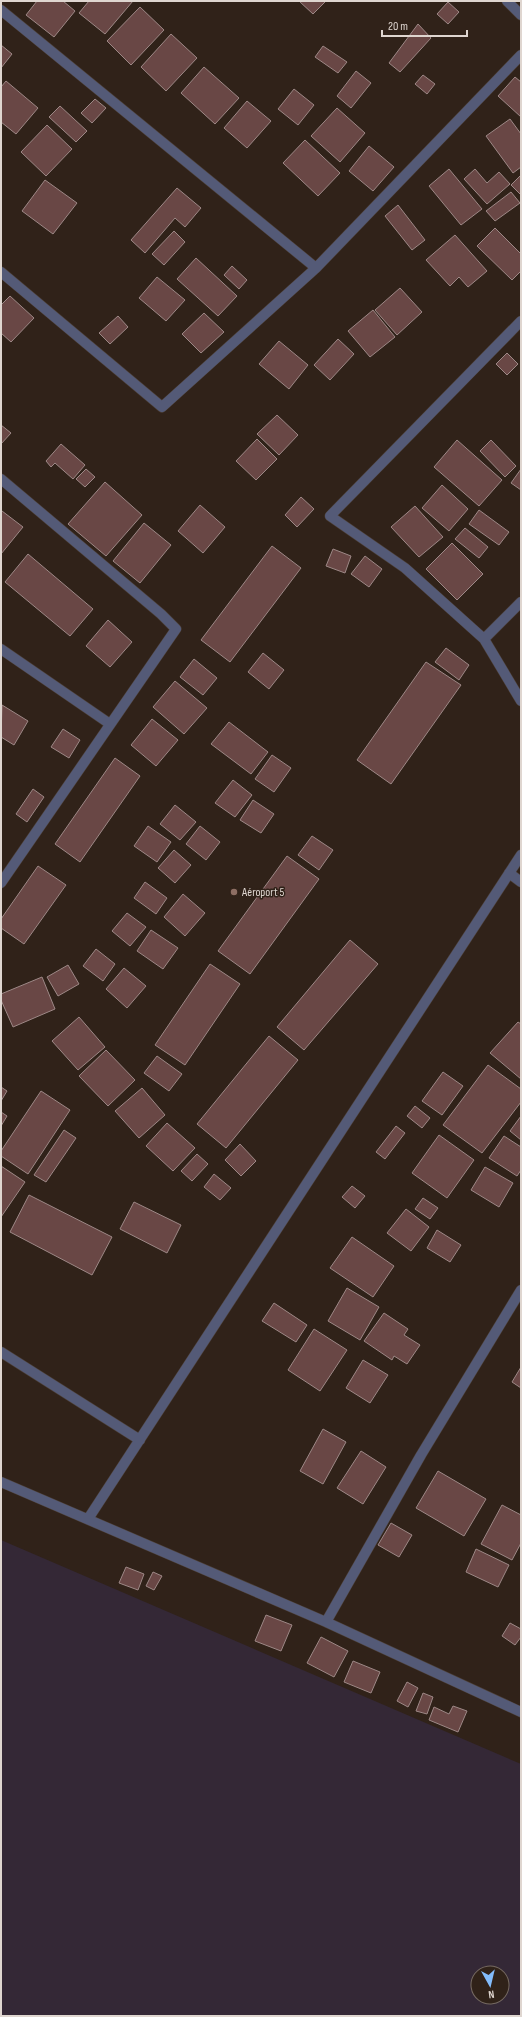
<svg xmlns="http://www.w3.org/2000/svg" width="522" height="2017" viewBox="0 0 522 2017" font-family="'Sofia Sans Condensed',sans-serif">
<style>
.commercial{fill:#342836;fill-rule:evenodd}
.building{fill:#694745;stroke:#9d8886}
.lines{fill:none;stroke-linecap:round;stroke-linejoin:round}
.street-casing{stroke:#4c3f36;stroke-width:11}
.street{stroke:#545a77;stroke-width:10}
.education-dot{fill:#8d6e63;stroke:#302219;stroke-width:1.5}
.labels{text-anchor:middle;stroke-width:3;stroke-linejoin:round;paint-order:stroke}
.poi-label{font-size:12px;fill:#dfd6d0;stroke:#302219;text-anchor:start}
</style>
<rect width="100%" height="100%" fill="#302219"/>
<path class="commercial" d="M1 1540 521 1764V2016H1ZM478 1973H502V1997H478Z"/>
<path class="building" d="M37 1H63L75 11 54 37 26 15Z
M89 1H133L105 34 79 13Z
M299 1H326L313 14Z
M448 2 459 12 448 24 437 14Z
M140 7 164 30 131 65 107 41Z
M418 24 431 38 400 72 389 63Z
M171 34 197 58 166 91 141 67Z
M1 45 12 54 1 68Z
M323 46 347 62 338 73 315 57Z
M204 67 239 98 215 124 181 93Z
M356 71 371 83 351 108 337 96Z
M423 75 435 84 427 94 415 84Z
M515 77 521 82V117L498 96Z
M6 81 38 108 16 134 1 122V87Z
M294 89 314 105 298 125 278 109Z
M95 99 106 108 92 123 81 113Z
M247 101 271 121 247 148 224 128Z
M60 106 87 131 76 142 49 117Z
M337 108 365 133 340 162 311 136Z
M510 119 521 134V167L513 173 486 136Z
M47 125 72 149 46 176 21 152Z
M305 140 340 173 318 196 283 163Z
M369 146 394 167 373 191 349 171Z
M449 169 482 209 461 225 429 186Z
M475 169 487 183 499 172 510 184 487 204 464 179Z
M521 175V195L511 185Z
M45 180 77 203 53 234 22 211Z
M177 188 201 208 185 227 175 218 145 253 131 240Z
M511 192 520 203 495 221 486 211Z
M398 205 425 240 412 250 385 216Z
M495 228 521 254V271L512 280 477 246Z
M174 231 185 242 164 265 152 254Z
M455 235 487 271 468 287 459 277 450 286 426 260Z
M196 258 237 296 218 316 177 279Z
M232 266 247 280 239 289 224 275Z
M157 277 185 300 166 321 139 298Z
M400 288 422 312 397 335 375 310Z
M10 296 34 318 11 342 1 333V305Z
M373 310 395 337 370 357 348 331Z
M204 313 224 332 201 353 182 334Z
M118 316 128 327 110 344 99 333Z
M338 339 354 354 330 380 314 365Z
M279 341 308 365 289 389 259 364Z
M507 353 518 364 507 375 496 364Z
M277 415 298 435 279 455 257 434Z
M1 425 11 433 1 444Z
M257 439 277 459 256 480 236 461Z
M457 440 502 480 479 506 434 467Z
M491 440 516 466 505 477 480 451Z
M61 444 85 465 73 479 55 463 51 467 46 461Z
M86 469 95 477 85 487 76 479Z
M521 469V490L511 483Z
M105 482 142 515 106 556 68 524Z
M442 485 468 509 449 531 422 508Z
M301 497 314 509 297 527 285 515Z
M200 505 225 527 203 553 178 531Z
M415 506 443 537 419 557 391 527Z
M479 510 509 532 499 545 469 524Z
M2 511 23 527 1 554V512Z
M144 523 171 545 140 583 113 561Z
M465 528 488 547 479 558 455 539Z
M452 543 483 574 457 600 426 569Z
M272 546 301 568 230 662 201 640Z
M333 549 351 556 345 573 326 566Z
M28 554 93 609 70 636 5 582Z
M365 556 382 569 369 587 351 574Z
M108 620 132 642 110 667 86 646Z
M446 648 469 665 459 680 435 662Z
M263 653 284 670 269 689 248 672Z
M194 659 217 678 203 695 180 677Z
M426 662 461 685 391 784 357 760Z
M175 681 207 708 184 734 153 707Z
M2 705 28 721 14 745 1 737Z
M152 719 178 740 156 766 131 745Z
M229 722 268 752 251 774 211 744Z
M63 729 80 740 69 758 51 747Z
M272 755 291 768 274 792 255 779Z
M115 758 140 776 80 862 55 844Z
M233 780 252 795 235 817 215 803Z
M33 789 44 797 27 822 16 814Z
M253 800 274 814 261 833 240 820Z
M175 805 196 822 180 840 160 824Z
M148 826 171 842 157 862 134 846Z
M200 826 220 842 206 860 186 844Z
M312 836 333 850 319 870 298 855Z
M174 850 191 865 175 883 158 868Z
M287 856 319 879 250 974 218 951Z
M38 866 66 885 24 944 1 928V919Z
M145 882 167 898 156 914 134 898Z
M183 894 205 913 185 936 164 917Z
M127 913 146 927 130 946 112 931Z
M151 930 178 948 163 969 137 951Z
M350 940 378 964 304 1050 277 1027Z
M96 949 115 964 103 981 83 966Z
M210 964 240 984 185 1065 155 1045Z
M68 965 79 984 58 996 47 977Z
M124 968 146 986 127 1008 106 989Z
M42 977 55 1009 13 1027 1 1000V994Z
M79 1017 105 1047 78 1070 52 1041Z
M518 1022 521 1024V1079L490 1053Z
M269 1036 298 1060 226 1148 197 1124Z
M106 1050 135 1080 108 1106 79 1076Z
M157 1056 182 1074 169 1091 144 1073Z
M488 1065 521 1089V1102L482 1153 443 1125Z
M443 1072 463 1086 442 1115 422 1101Z
M1 1087 7 1091 1 1101Z
M142 1088 165 1115 139 1138 115 1111Z
M41 1091 70 1110 28 1174 1 1156V1151Z
M415 1106 430 1118 422 1128 407 1116Z
M1 1112 7 1116 1 1126Z
M521 1116V1140L510 1131Z
M167 1123 195 1148 173 1171 146 1146Z
M396 1126 405 1133 385 1159 376 1152Z
M64 1130 76 1138 46 1182 34 1175Z
M439 1135 474 1160 447 1198 412 1173Z
M504 1136 521 1147V1170L517 1176 489 1158Z
M240 1144 256 1161 241 1176 225 1160Z
M197 1154 208 1164 192 1181 181 1171Z
M1 1166 25 1182 1 1217Z
M485 1167 513 1183 499 1207 471 1190Z
M214 1174 231 1188 220 1200 204 1187Z
M352 1186 365 1196 355 1208 342 1197Z
M29 1195 112 1237 92 1275 10 1232Z
M423 1198 438 1208 430 1219 415 1209Z
M134 1202 181 1225 167 1253 120 1229Z
M406 1209 429 1227 411 1251 387 1233Z
M437 1230 461 1245 450 1262 427 1248Z
M352 1237 394 1266 373 1297 330 1268Z
M347 1288 379 1307 360 1340 328 1321Z
M274 1303 307 1325 296 1342 262 1321Z
M384 1313 408 1329 404 1335 420 1345 407 1364 394 1356 392 1360 364 1341Z
M314 1329 347 1350 320 1391 288 1370Z
M363 1360 388 1375 370 1403 346 1388Z
M521 1367V1388L512 1382Z
M323 1429 346 1442 323 1484 300 1471Z
M361 1451 386 1467 363 1504 337 1488Z
M438 1471 486 1499 464 1536 416 1508Z
M502 1505 521 1515V1543L512 1560 481 1544Z
M391 1523 412 1535 399 1557 378 1545Z
M476 1549 509 1565 498 1587 466 1572Z
M126 1567 144 1574 138 1590 119 1583Z
M153 1572 162 1576 154 1590 146 1586Z
M266 1615 292 1625 281 1651 255 1641Z
M510 1623 521 1629V1637L515 1645 502 1636Z
M321 1637 348 1651 334 1677 307 1663Z
M353 1661 380 1672 371 1693 344 1682Z
M407 1682 418 1688 408 1707 397 1701Z
M423 1693 433 1697 427 1714 416 1711Z
M453 1706 467 1711 458 1732 429 1720 434 1707 449 1714Z"/>
<g class="lines">
<defs>
<path id="street" d="M507 1 521 15
M1 10 316 268
M1 272 162 407 316 268 521 55
M521 321 330 516 405 568 484 639 521 701
M1 479 161 614 176 629 1 883
M484 639 521 602
M1 649 110 724
M509 873 521 882
M1 1352 140 1440
M1 1482 326 1622 521 1712
M88 1519 521 855
M326 1622 421 1455 521 1290"/>
</defs>
<use href="#street" class="street-casing"/>
<use href="#street" class="street"/>
</g>
<circle class="education-dot" cx="234" cy="892" r="4"/>
<g class="labels">
<g class="poi-label">
<text x="242" y="896">Aéroport 5</text>
</g>
</g>
<rect width="522" height="2017" fill="none" stroke="#dfd6d0" stroke-width="4"/>
<g transform="translate(490 1985) rotate(172)"><circle r="19" fill="#302219" stroke="#766a62"/>
<path d="M0-3L7 15L0 10L-7 15Z" fill="#83bcfb"/>
<text y="-6" font-size="11" font-weight="bold" text-anchor="middle" fill="#dfd6d0">N</text>
</g>
<path d="M382 30v6h85v-6" fill="none" stroke="#dfd6d0" stroke-width="2"/>
<text x="388" y="30" font-size="12" fill="#dfd6d0" stroke="#302219" stroke-width="3" paint-order="stroke">20 m</text>
</svg>
